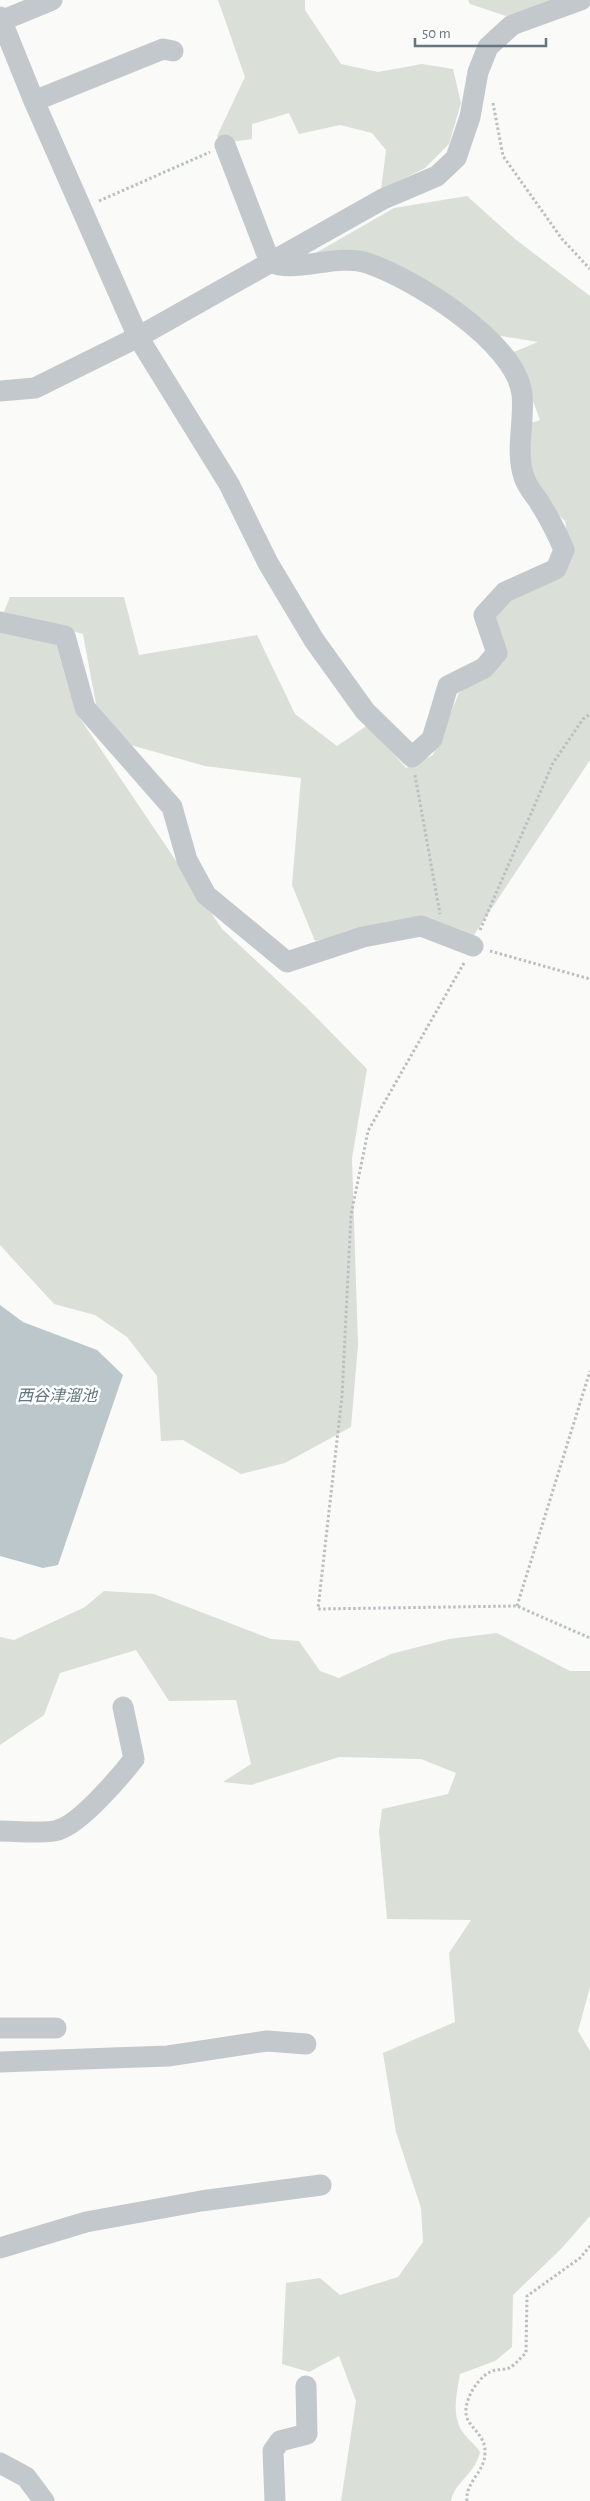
<svg xmlns="http://www.w3.org/2000/svg" width="590" height="2501" viewBox="0 0 590 2501" font-family="'Alegreya Sans','Noto Sans JP',sans-serif">
<style>
.green{fill:#dadfd7}
.water{fill:#bbc7cb}
.lines{fill:none;stroke-linecap:round;stroke-linejoin:round}
.path{stroke:#bbbfc2;stroke-width:3;stroke-dasharray:2.5 2.5;stroke-linecap:butt}
.minor{stroke:#c3c8cc;stroke-width:21}
.labels{text-anchor:middle;stroke-width:5;stroke-linejoin:round;paint-order:stroke}
.water-label{font-size:16px;font-style:italic;fill:#60757c;stroke:#fff}
</style>
<rect width="100%" height="100%" fill="#fafaf8"/>
<path class="green" d="M218 0H305V10L341 64 378 72 422 64 453 69 461 103 449 144 425 168 381 190 386 150 372 133 340 125 299 134 289 113 252 124V139L224 143 217 136 245 77Z
M468 0H554L506 16 470 4Z
M467 196 515 239 590 296V760L472 938 417 920 315 941 292 885 301 778 205 766 120 742 98 715 83 634 4 612 10 597H124L139 655 257 635 295 714 337 746 368 725 406 768 433 755 459 693 504 662 495 619 508 598 571 559 565 521C528 489 530 471 525 425L540 420 521 369 509 354 538 342 495 335 369 254H314L394 208Z
M0 632 56 643 75 711 222 929 307 1008 367 1069 352 1158 358 1345 351 1427 285 1463 241 1474 183 1440 161 1441 157 1376 127 1337 95 1315 54 1304 0 1245Z
M104 1591 154 1594 271 1639 299 1641 320 1671 339 1678 391 1654 449 1639 497 1633 570 1671H590V1987L578 2031 590 2051V2216L561 2249 513 2295 512 2347 495 2361 460 2374C457 2392 452 2411 460 2428 465 2437 475 2444 480 2452 475 2474 454 2483 451 2501H341L356 2401 339 2356 309 2372 282 2364 286 2283 320 2278 340 2295 398 2277 423 2242 421 2208 396 2132 383 2053 455 2022 449 1953 471 1920 387 1919 379 1831 382 1809 448 1794 456 1773 421 1759 339 1757 251 1785 223 1782 251 1764 236 1700 169 1701 136 1650 60 1673 44 1715 0 1745V1637L14 1640 85 1607Z"/>
<path class="water" d="M0 1305 23 1322 97 1350 123 1375 58 1565 43 1568 0 1556Z"/>
<g class="lines">
<path class="path" d="M493 103 503 156 562 239 590 269
M99 201 210 152
M415 775 440 914
M480 930 553 763 583 719 590 714
M490 951 590 979
M464 963 368 1131 351 1215 342 1396 318 1609 517 1606 590 1638
M517 1606 590 1371
M467 2501C465 2482 485 2472 485 2453 486 2438 474 2431 468 2420 460 2405 477 2378 490 2372 496 2369 503 2370 509 2368 515 2365 521 2357 526 2353L527 2296 580 2258 590 2246"/>
<path class="minor" d="M0 17 34 101 138 337 229 484 268 563 314 640 365 711 412 757 432 739 448 686 484 668 497 653 484 615 505 592 556 569 564 550C557 532 548 516 538 500 533 493 526 485 524 477 515 450 525 421 522 394 516 342 413 278 367 263 337 253 293 274 270 262L225 145
M1 21 52 0
M34 101 163 49 173 51
M0 391 35 388 138 337 383 199 437 176 456 158 470 117 478 72 488 47 512 25 581 0
M0 622 65 636 85 708 172 807 187 860 206 895 287 962 363 937 421 926 473 946
M0 1831C14 1831 47 1834 58 1830 80 1824 120 1777 134 1759L123 1707
M0 2028H56
M0 2062 168 2056 267 2041 306 2044
M0 2248 86 2222 201 2201 321 2185
M0 2463 26 2477 44 2501
M275 2501 273 2451 280 2441 307 2434 306 2386"/>
</g>
<g class="labels">
<g class="water-label">
<text x="57" y="1401">西谷津溜池</text>
</g>
</g>
<path d="M415 38v8h131v-8" fill="none" stroke="#657683" stroke-width="2.5"/>
<text x="422" y="38" font-size="15" fill="#657683" stroke="#ffffff" stroke-width="4" paint-order="stroke">50 m</text>
</svg>
